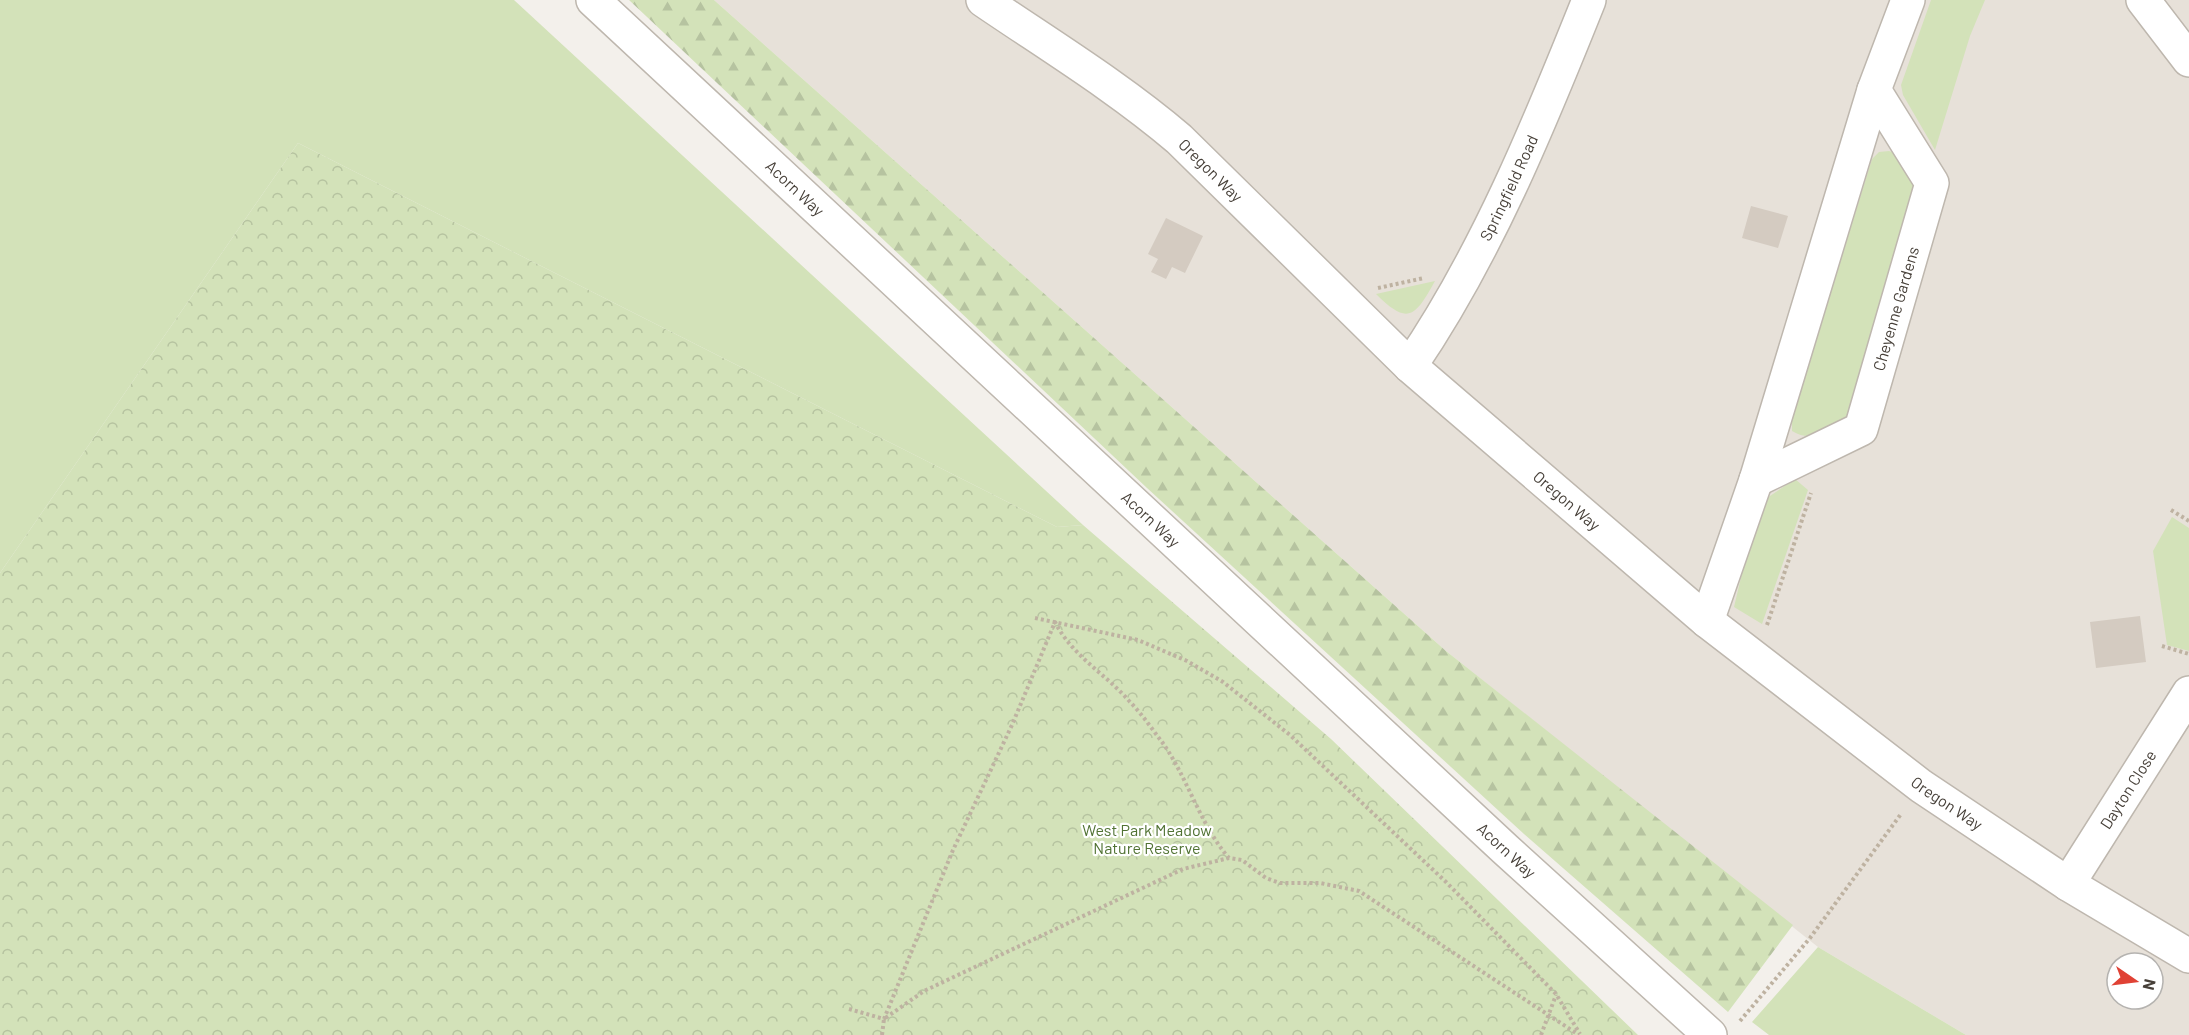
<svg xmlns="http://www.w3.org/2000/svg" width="2189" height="1035" viewBox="0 0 2189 1035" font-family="Barlow,sans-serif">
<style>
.residential{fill:#e7e1d9;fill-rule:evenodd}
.green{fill:#d3e2b9}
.forest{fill:url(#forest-firs)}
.park{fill:url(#park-crowns)}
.building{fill:#d4cbc1}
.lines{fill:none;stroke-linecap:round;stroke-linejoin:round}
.minor-casing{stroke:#beb7ae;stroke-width:36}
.tertiary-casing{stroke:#beb7ae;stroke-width:36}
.path{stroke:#beb2a1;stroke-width:4;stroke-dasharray:3 3;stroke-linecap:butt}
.minor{stroke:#fff;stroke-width:33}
.tertiary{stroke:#fff;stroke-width:33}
.labels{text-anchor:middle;stroke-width:4.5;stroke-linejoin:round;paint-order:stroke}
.street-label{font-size:16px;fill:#474039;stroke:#fff}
.park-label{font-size:16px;fill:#507233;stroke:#fff}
</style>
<defs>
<pattern id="forest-firs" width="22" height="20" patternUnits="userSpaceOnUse" patternTransform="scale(1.5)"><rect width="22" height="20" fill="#d3e2b9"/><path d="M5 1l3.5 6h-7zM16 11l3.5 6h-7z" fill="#b6c3a0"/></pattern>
<pattern id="park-crowns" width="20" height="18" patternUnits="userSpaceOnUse" patternTransform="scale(1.5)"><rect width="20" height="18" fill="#d3e2b9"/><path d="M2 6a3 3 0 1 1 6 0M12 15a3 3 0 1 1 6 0" fill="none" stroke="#b6c3a0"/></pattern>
</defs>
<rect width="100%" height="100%" fill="#f3f0eb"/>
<path class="residential" d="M714 0H2189V1035H1966L1818 947 1446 651ZM2117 963H2153V999H2117Z"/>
<path class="green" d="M0 0H514L1083 525 1057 527 298 143 0 573Z
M1931 0H1985L1970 36 1935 150 1903 95 1901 85Z
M1889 151 1900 155 1920 196 1851 415C1830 427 1815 445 1792 431V417L1872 159 1879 152Z
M1435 281C1415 317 1408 326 1376 294Z
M1795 479 1808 490 1762 624 1734 607 1748 548 1767 498Z
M2172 517 2189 528V651L2167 645 2153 551Z
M1818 947 1966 1035H1769L1752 1022Z"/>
<path class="forest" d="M629 0H714L1446 651 1793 925 1728 1012 1524 834 1147 488Z"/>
<path class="park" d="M298 143 1057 527 1083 525 1331 739 1638 1035H0V573Z"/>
<path class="building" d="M1751 206 1788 216 1778 248 1742 238Z
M1166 218 1203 236 1185 273 1172 267 1166 279 1151 272 1158 259 1148 254Z
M2140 616 2146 662 2096 668 2090 622Z"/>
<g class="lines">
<defs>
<g id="minor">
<path id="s1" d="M983 0C1049 45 1118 87 1179 139L1410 366 1707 621 1921 786 2068 884 2189 956"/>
<path id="s2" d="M1410 366C1486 255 1539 125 1589 0"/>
<path id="s3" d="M1756 480 1861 429 1932 183 1874 90"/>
<path d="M1707 621 1756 480 1874 90 1908 0"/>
<path id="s4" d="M2068 884 2189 693"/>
</g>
<g id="tertiary">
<path id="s5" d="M593 0 1505 849 1710 1035"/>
<path d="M2143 0 2189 60"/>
</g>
</defs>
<use href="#minor" class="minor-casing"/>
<use href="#tertiary" class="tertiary-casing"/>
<path class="path" d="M1378 288 1424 278
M2171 510 2189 521
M1035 618 1138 640 1187 661 1223 682 1290 735 1446 882 1556 994 1580 1034
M1767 625 1811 493
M2162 646 2189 654
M849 1009 884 1019 953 850 1012 725 1055 622C1072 656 1106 674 1130 702 1142 714 1152 729 1162 742 1188 778 1200 825 1229 858L1242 860 1266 878 1280 883H1320L1359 891 1579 1035
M1740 1021 1810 938 1901 814
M882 1035 884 1019 924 991 1183 869 1229 858
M1541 1035 1556 995"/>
<use href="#minor" class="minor"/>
<use href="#tertiary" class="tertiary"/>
</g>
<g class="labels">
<g class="street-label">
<text dy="6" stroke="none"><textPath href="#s1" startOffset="285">Oregon Way</textPath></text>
<text dy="6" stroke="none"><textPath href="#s2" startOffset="204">Springfield Road</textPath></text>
<text dy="6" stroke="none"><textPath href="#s5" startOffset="276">Acorn Way</textPath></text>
<text dy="6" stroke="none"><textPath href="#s3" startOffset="242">Cheyenne Gardens</textPath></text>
<text dy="6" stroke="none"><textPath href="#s1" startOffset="771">Oregon Way</textPath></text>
<text dy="6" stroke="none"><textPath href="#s5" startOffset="762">Acorn Way</textPath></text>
<text dy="6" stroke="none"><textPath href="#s4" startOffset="112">Dayton Close</textPath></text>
<text dy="6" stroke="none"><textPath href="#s1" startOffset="1257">Oregon Way</textPath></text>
<text dy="6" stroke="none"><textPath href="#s5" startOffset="1248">Acorn Way</textPath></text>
</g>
<g class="park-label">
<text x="1147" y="836">West Park Meadow<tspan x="1147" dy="18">Nature Reserve</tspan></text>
</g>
</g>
<g transform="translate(2135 981) rotate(104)"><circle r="28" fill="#ffffff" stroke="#b5b3b0" stroke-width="1.5"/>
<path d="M0-4.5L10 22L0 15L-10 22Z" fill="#e04235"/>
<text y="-9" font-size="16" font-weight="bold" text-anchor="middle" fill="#474039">N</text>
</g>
</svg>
